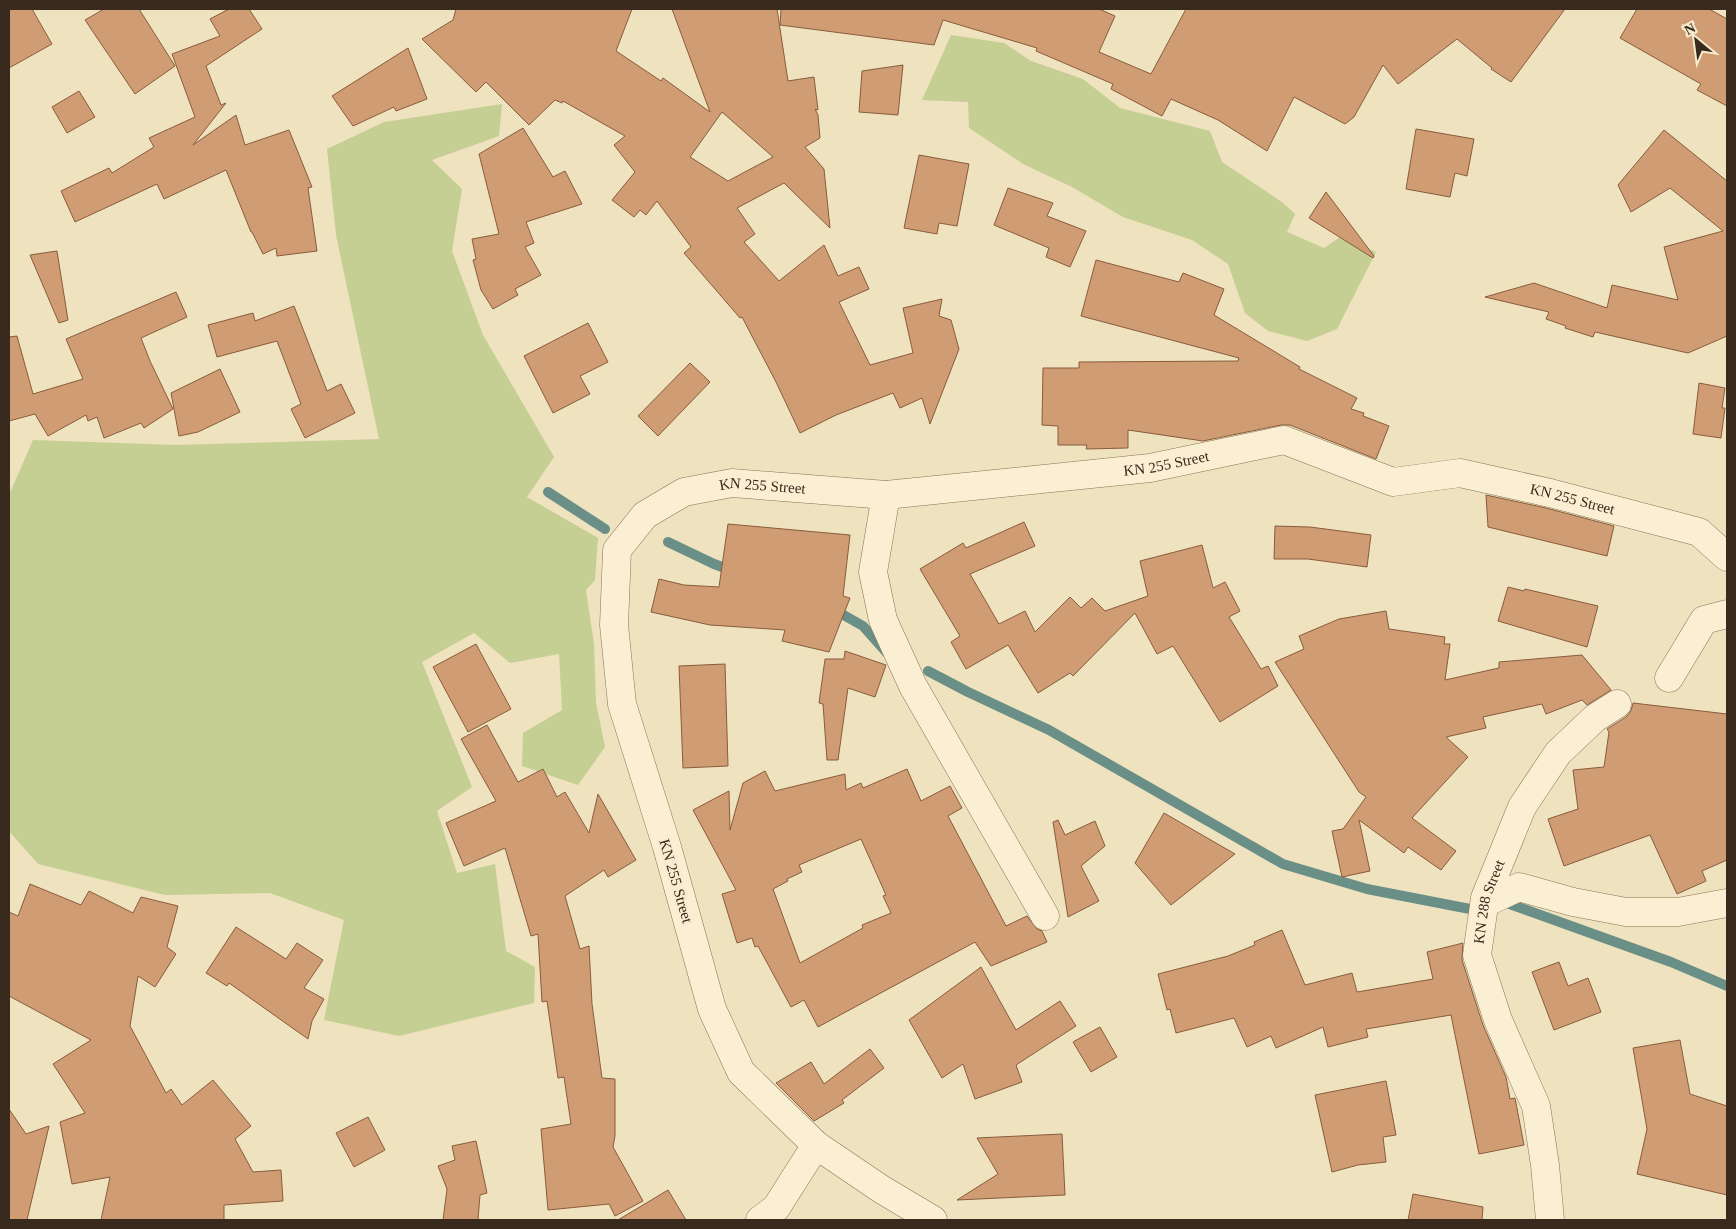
<svg xmlns="http://www.w3.org/2000/svg" width="1736" height="1229" viewBox="0 0 1736 1229" font-family="Georgia,serif">
<style>
.green{fill:#c5ce93}
.lines{fill:none;stroke-linecap:round;stroke-linejoin:round}
.stream{stroke:#698f87;stroke-width:10}
.building{fill:#cf9c73;stroke:#895c3c;fill-rule:evenodd}
.street-casing{stroke:#897357;stroke-width:29}
.street{stroke:#faefd3;stroke-width:28}
.labels{text-anchor:middle;stroke-width:5;stroke-linejoin:round;paint-order:stroke}
.street-label{font-size:15px;fill:#382a1c;stroke:#f7eccf}
</style>
<rect width="100%" height="100%" fill="#efe2bf"/>
<path class="green" d="M951 35 1004 43 1031 61 1083 79 1120 108 1210 131 1222 162 1282 202 1295 214 1287 232 1324 248 1340 237 1376 252 1337 329 1307 341 1268 331 1245 313 1228 264 1192 240 1123 217 1072 187 1025 165 969 128 968 102 922 100Z
M502 104 499 136 432 160 462 189 452 251 483 335 554 457 527 497 598 538 595 580 586 590 594 644 596 703 605 747 578 785 522 766 523 733 562 710 559 654 510 663 474 633 422 662 472 787 437 811 457 873 495 864 506 951 535 967 534 1003 399 1036 324 1020 344 920 270 893 165 895 38 864 9 831V495L33 440 176 445 379 439 336 235 327 149 384 122Z"/>
<g class="lines">
<path class="stream" d="M548 492 605 529
M668 542 714 564 733 571
M833 609 863 626 887 653
M928 671 968 692 1049 730 1283 864 1367 889 1470 909
M1504 902 1671 962 1727 986"/>
</g>
<path class="building" d="M9 9H32L52 44 9 68Z
M104 9H139L175 66 135 94 85 20Z
M229 9H249L262 29 206 66 221 105 226 103 193 145 236 115 245 145 289 130 312 187 308 188 317 251 277 256 276 248 263 254 252 232H251L226 170 164 199 157 184 75 222 61 191 109 168 112 173 154 147 149 138 195 117 172 54 220 36 210 19Z
M456 9H632L616 51 661 81 663 78 710 112 672 9H777L788 81 814 77 818 110 815 109 818 115 820 138 805 147 824 169 830 228 784 183 737 208 755 234 744 242 779 281 824 245 838 276 859 267 869 289 839 302 870 365 913 353 903 308 942 299 939 316 951 320 959 349 930 424 922 398 900 408 893 393 836 415 800 433 776 382 742 317 740 318 684 253 691 247 657 201 646 215 640 210 634 217 612 200 635 172 614 145 625 136 563 101 562 103 555 100 529 125 486 82 476 92 422 39 453 20ZM722 112 773 157 728 181 690 157Z
M781 9H1099L1115 16 1099 52 1151 74 1186 9H1565L1511 82 1491 69 1492 68 1457 39 1398 84 1383 65 1354 117 1345 124 1294 97 1267 151 1218 120 1171 99 1162 116 1111 89 1113 84 1036 51 1037 48 943 20 934 45 780 25Z
M1637 9H1709L1727 19V106L1697 90 1701 84 1620 38Z
M408 48 427 99 396 111 394 107 353 126 332 96Z
M903 65 898 115 859 112 862 71Z
M79 91 95 117 67 133 52 107Z
M523 128 553 177 565 171 582 204 526 222 534 243 525 247 541 275 515 289 518 295 493 309 481 290 473 260 476 259 472 239 499 234 479 154Z
M1416 129 1474 139 1467 176 1455 173 1450 197 1406 189Z
M1664 130 1727 181V336L1688 353 1595 332 1593 337 1565 328 1566 326 1546 319 1549 312 1485 297 1534 283 1607 308 1612 285 1678 300 1664 247 1723 231 1670 188 1631 212 1618 185Z
M919 155 969 164 957 226 939 223 937 234 904 228Z
M1008 188 1053 203 1047 216 1086 231 1070 267 1046 257 1049 248 994 225Z
M1326 192 1374 256 1373 258 1309 218Z
M57 251 68 320 59 323 30 255Z
M1096 260 1179 282 1183 273 1224 289 1214 315 1300 367 1299 369 1357 398 1351 409 1364 413 1363 416 1389 426 1376 459 1290 425H1281L1203 441 1128 430V448L1086 449 1087 445H1058V426L1042 425 1043 368H1079V362L1238 361 1239 358 1081 316Z
M176 292 187 317 141 338 150 361 173 409 144 428 141 423 104 438 97 417 88 421 86 415 48 436 35 414 9 421V337L17 336 33 394 83 379 66 339Z
M294 306 327 391 341 384 355 413 305 438 291 409 301 404 277 341 217 357 208 325 253 313 255 321Z
M588 323 608 362 580 376 590 394 553 413 524 356Z
M690 363 710 382 658 436 638 416Z
M220 369 240 412 198 432 179 436 171 393Z
M1699 383 1725 388 1722 408H1725L1721 438 1693 434Z
M1486 495 1546 508 1614 526 1607 556 1488 527Z
M1024 522 1035 546 970 574 999 624 1025 611 1035 632 1070 597 1081 608 1092 598 1105 611 1148 596 1140 561 1202 545 1213 588 1225 582 1240 611 1229 617 1261 669 1268 666 1278 686 1220 722 1173 646 1157 654 1135 613 1073 676 1070 673 1038 693 1008 645 966 669 951 642 960 636 920 569 963 543 966 548Z
M728 524 850 535 843 596 850 598 829 652 782 641 785 630 710 625 651 612 659 579 684 585 719 587Z
M1275 526 1310 527 1371 535 1367 567 1308 559H1274Z
M1508 587 1524 591 1525 589 1598 606 1587 647 1498 621Z
M1386 611 1389 629 1445 637 1444 644H1450L1445 680 1499 668V662L1582 655 1611 690 1587 705 1582 700 1546 714 1542 704 1483 717 1486 728 1446 737 1468 757 1412 818 1456 851 1441 870 1408 847 1404 853 1359 820 1370 871 1342 877 1332 831 1343 829 1366 797 1359 792 1275 662 1304 649 1299 636 1339 619Z
M476 644 511 709 468 732 433 667Z
M845 651 886 665 875 697 848 688 838 760H827L823 704 819 703 825 659H844Z
M725 664 728 766 683 768 679 666Z
M1633 703 1727 714V860L1702 871 1706 881 1677 894 1650 835 1564 866 1548 819 1578 809 1573 770 1604 767 1609 732 1607 729 1626 717 1631 711Z
M487 725 518 782 543 769 557 797 565 792 589 833 598 794 636 860 608 877 604 870 565 896 580 949 589 946 592 1004 602 1078 615 1079V1136L613 1147 643 1201 615 1216 609 1204 548 1210 541 1129 571 1124 564 1077 558 1078 547 1001 542 1002 538 934 531 936 505 848 464 866 446 823 496 801 461 739Z
M907 769 921 801 950 786 962 808 948 816 1006 926 1027 916 1037 929 1042 931 1047 942 991 966 975 942 818 1027 804 1000 791 1007 758 946 755 947 752 938 737 943 722 894 736 890 693 810 729 791 730 830 743 783 765 771 775 791 845 774 846 790 861 783 863 788ZM861 839 886 895 883 896 891 913 862 925 863 928 800 963 773 889 788 881 787 879 802 872 799 865Z
M1164 813 1235 854 1171 905 1135 863Z
M1058 820 1065 835 1095 821 1105 846 1081 866 1099 901 1068 917 1053 822Z
M30 884 81 905 89 891 133 913 141 897 178 906 167 947 176 954 155 987 138 976 130 1026 166 1093 171 1089 182 1105 213 1080 251 1126 235 1139 253 1172 281 1170 283 1201 224 1205V1220H101L110 1177 72 1184 60 1122 85 1113 53 1064 91 1040 9 996V912L18 916Z
M236 927 286 959 297 943 323 960 304 988 324 999 312 1021 308 1039 229 983 227 986 206 973Z
M1282 930 1305 985 1352 973 1357 992 1433 979 1427 952 1463 943 1462 960 1483 1025 1506 1077 1510 1099 1515 1098 1524 1145 1479 1154 1451 1015 1366 1029 1368 1037 1328 1047 1323 1027 1276 1048 1271 1036 1247 1047 1234 1018 1176 1033 1170 1009 1167 1010 1158 974 1228 956 1255 945 1254 942Z
M1559 962 1568 986 1588 978 1601 1012 1554 1030 1532 972Z
M981 967 1016 1030 1060 1001 1076 1026 1016 1065 1022 1082 975 1099 963 1064 942 1078 909 1020Z
M1100 1027 1117 1057 1091 1072 1073 1042Z
M1680 1040 1690 1094 1727 1106V1195L1637 1174 1647 1129 1633 1048Z
M870 1049 884 1068 842 1100 844 1103 814 1121 776 1083 811 1062 824 1084Z
M1386 1081 1396 1135 1383 1137 1386 1162 1358 1165 1332 1172 1315 1095Z
M9 1109 26 1134 49 1126 27 1220H9Z
M368 1117 385 1150 354 1167 336 1133Z
M1062 1134 1065 1195 957 1200 998 1174 977 1138Z
M476 1141 487 1193 480 1195 478 1220H443L447 1189 438 1166 455 1160 452 1146Z
M668 1190 686 1220H618Z
M1413 1194 1483 1207 1482 1220H1408Z"/>
<g class="lines">
<defs>
<g id="street">
<path d="M886 495 873 572 883 620 913 686 1045 916"/>
<path d="M1669 678 1704 620 1727 614"/>
<path d="M1485 903 1519 887 1573 902 1626 912H1678L1727 903"/>
<path d="M760 1220 776 1208 816 1145"/>
<path id="s1" d="M933 1220 881 1189 816 1145 741 1072 712 1009 667 847 622 704 614 625 617 550 645 515 684 492 732 483 886 495 1150 468 1284 440 1393 482 1460 473 1550 493 1699 532 1727 557"/>
<path id="s2" d="M1550 1220 1545 1165 1536 1106 1498 1020 1477 955 1485 898 1522 807 1558 753 1595 718 1617 704"/>
</g>
</defs>
<use href="#street" class="street-casing"/>
<use href="#street" class="street"/>
</g>
<g class="labels">
<g class="street-label">
<text dy="5" stroke="none"><textPath href="#s1" startOffset="1361">KN 255 Street</textPath></text>
<text dy="5" stroke="none"><textPath href="#s1" startOffset="955">KN 255 Street</textPath></text>
<text dy="5" stroke="none"><textPath href="#s1" startOffset="1781">KN 255 Street</textPath></text>
<text transform="translate(676 881) rotate(74)" y="5">KN 255 Street</text>
<text dy="5" stroke="none"><textPath href="#s2" startOffset="332">KN 288 Street</textPath></text>
</g>
</g>
<rect width="1736" height="1229" fill="none" stroke="#382a1c" stroke-width="20"/>
<g transform="translate(1696 40) rotate(331)" stroke="#f7eccf" stroke-width="4" paint-order="stroke">
<path d="M0-4L9 19L0 12L-9 19Z" fill="#382a1c"/>
<text y="-8" font-size="14" font-weight="bold" text-anchor="middle" fill="#382a1c">N</text>
</g>
</svg>
